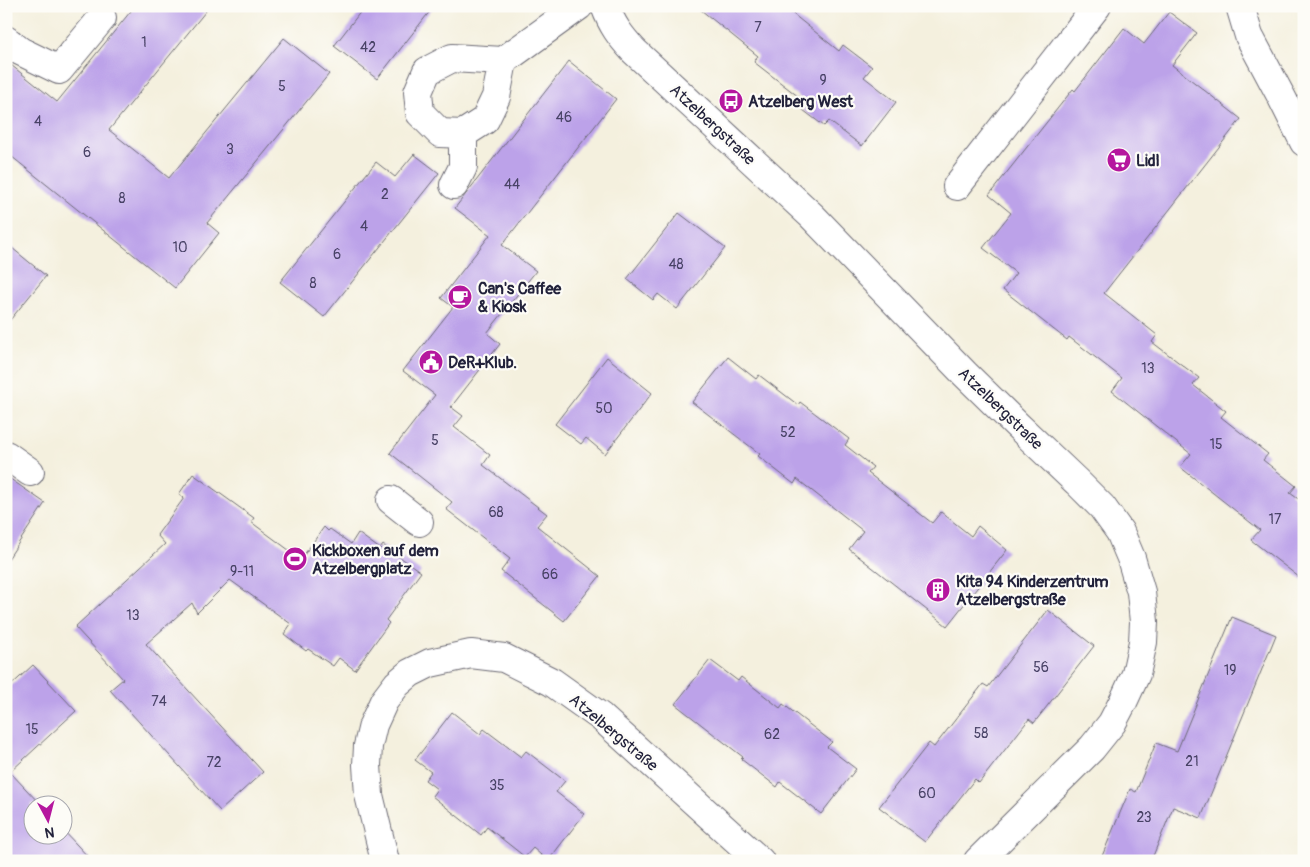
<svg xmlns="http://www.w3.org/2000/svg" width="1310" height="867" viewBox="0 0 1310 867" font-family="Pangolin,sans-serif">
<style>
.building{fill:#bca2e9}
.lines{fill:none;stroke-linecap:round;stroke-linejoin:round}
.minor-casing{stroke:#6c6a74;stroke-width:30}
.minor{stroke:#fff;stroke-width:28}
.labels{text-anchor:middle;stroke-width:4.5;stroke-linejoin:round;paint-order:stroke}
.number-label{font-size:14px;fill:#484266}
.poi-label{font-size:16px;font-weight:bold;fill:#22223b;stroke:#fdfcf7;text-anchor:start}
.street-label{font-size:16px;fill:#22223b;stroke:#fdfcf7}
</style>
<rect width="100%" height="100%" fill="#fdfcf7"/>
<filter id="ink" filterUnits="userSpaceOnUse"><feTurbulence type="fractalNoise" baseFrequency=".02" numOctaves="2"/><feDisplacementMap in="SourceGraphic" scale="10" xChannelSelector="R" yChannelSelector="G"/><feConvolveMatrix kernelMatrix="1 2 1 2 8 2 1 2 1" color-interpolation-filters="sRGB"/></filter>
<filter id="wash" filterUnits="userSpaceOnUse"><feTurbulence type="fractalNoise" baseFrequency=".0096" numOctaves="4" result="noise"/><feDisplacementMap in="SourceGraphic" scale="20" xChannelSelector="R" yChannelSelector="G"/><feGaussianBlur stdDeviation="1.12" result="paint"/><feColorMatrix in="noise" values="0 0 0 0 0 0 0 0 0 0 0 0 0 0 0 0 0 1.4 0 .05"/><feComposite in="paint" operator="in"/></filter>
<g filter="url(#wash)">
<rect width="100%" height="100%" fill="#f4f0de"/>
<g id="blocks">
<path class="building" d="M135 6H210L109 130 169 178 284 38 329 74 207 223 219 233 175 288 6 152V61L57 102Z
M365 6H434L377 79 334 46Z
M696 6H783L839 51 843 45 872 67 864 77 896 102 862 146 829 121 824 126 803 110 808 104 754 62 758 56Z
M1169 12 1197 33 1172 65 1241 119 1104 293 1157 335 1152 342 1199 378 1193 385 1226 411 1221 417 1268 454 1263 460 1296 486 1290 493 1304 503V581L1251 540 1260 530 1180 467 1191 454 1112 391 1122 378 1069 337 1067 340 1003 290 1016 273 983 248 1011 213 989 195 1073 89 1075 91 1124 28 1144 44Z
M569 61 616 99 502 245 536 271 487 333 500 344 451 407 463 416 454 427 490 455 483 465 547 514 537 526 600 576 564 621 501 571 510 559 446 509 452 502 390 453 435 395 403 371 453 307 441 298 490 235 455 208Z
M414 154 439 173 324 317 280 282 376 162 395 177Z
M679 213 725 248 677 309 658 294 653 300 627 279Z
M6 243 46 276 6 325Z
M607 357 652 393 605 454 586 438 581 444 555 424Z
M728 357 756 379 759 375 798 405 800 402 849 439 845 445 873 467 868 473 932 523 941 512 971 536 978 526 1007 550 947 626 849 549 863 531 797 479 794 484 758 456 760 454 692 402Z
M193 474 254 518 251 522 301 559 324 527 328 531 330 529 351 544 358 533 380 549 383 545 421 572 386 620 389 623 355 670 339 658 333 666 308 649 306 651 284 634 291 624 230 580 197 613 192 603 146 644 263 772 220 811 110 690 123 679 75 627 165 544 157 535 184 498 179 494Z
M6 476 45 503 6 562Z
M1048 610 1094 646 1034 723 1029 719 979 783 975 779 925 842 879 807 929 743 934 747 983 684 988 687Z
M1232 617 1276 635 1201 818 1173 807 1151 861H1100L1130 789 1136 792 1156 743 1177 751Z
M710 660 738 681 741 677 780 708 783 704 832 742 827 747 856 769 821 814 780 782 777 787 741 759 743 757 675 704Z
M33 665 76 711 10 772 40 804H32V834H62V829L92 861H6V690Z
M452 712 480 734 484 729 521 757 526 751 565 781 556 792 584 814 548 861 533 848 525 857 487 827 481 835 432 796 437 789 425 780 431 772 415 760Z"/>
</g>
</g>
<g filter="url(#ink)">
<use href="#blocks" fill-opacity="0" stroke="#6c6a74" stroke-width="1"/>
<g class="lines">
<defs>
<path id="minor" d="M605 6C612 25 620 36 634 51L812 216 965 374 1017 425 1077 482 1102 507 1120 532 1131 558 1141 592 1144 622 1143 642 1136 674 1124 700 1112 723 1092 748 978 861
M1240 6 1249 36 1282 98 1304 142
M6 40 20 51 59 70 102 18
M503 61 496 97 485 120 463 134 440 133 420 113 418 92 427 71 452 58 503 61 579 6
M454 185 463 167V134
M957 186 1097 6
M6 455 30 472
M391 500 419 522
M385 861 369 795 367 765 368 746 373 725 384 701 397 684 410 673 430 663 471 654 504 658 552 682 601 717 730 834 760 861"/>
</defs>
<use href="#minor" class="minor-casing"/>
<use href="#minor" class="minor"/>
</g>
</g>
<defs>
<symbol id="bus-disc" viewBox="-11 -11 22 22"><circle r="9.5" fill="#b5179e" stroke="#fdfcf7"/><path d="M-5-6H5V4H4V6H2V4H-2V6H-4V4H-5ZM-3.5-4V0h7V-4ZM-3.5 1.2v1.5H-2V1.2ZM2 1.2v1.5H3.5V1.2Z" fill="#fff"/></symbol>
<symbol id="supermarket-disc" viewBox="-11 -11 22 22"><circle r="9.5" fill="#b5179e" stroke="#fdfcf7"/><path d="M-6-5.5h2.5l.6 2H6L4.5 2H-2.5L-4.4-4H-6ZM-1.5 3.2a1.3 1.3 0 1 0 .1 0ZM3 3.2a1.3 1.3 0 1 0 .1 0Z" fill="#fff"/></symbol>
<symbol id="cafe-disc" viewBox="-11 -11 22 22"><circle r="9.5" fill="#b5179e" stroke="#fdfcf7"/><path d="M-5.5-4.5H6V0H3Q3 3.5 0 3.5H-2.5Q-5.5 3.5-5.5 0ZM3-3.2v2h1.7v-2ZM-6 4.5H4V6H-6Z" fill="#fff"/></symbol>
<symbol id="civic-disc" viewBox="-11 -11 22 22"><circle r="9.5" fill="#b5179e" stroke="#fdfcf7"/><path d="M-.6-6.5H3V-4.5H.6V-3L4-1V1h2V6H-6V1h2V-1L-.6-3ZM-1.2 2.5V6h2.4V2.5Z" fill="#fff"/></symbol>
<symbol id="stadium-disc" viewBox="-11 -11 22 22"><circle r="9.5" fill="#b5179e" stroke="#fdfcf7"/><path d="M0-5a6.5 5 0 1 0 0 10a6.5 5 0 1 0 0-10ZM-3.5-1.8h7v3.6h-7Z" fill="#fff"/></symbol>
<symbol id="building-disc" viewBox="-11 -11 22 22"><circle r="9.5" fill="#b5179e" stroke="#fdfcf7"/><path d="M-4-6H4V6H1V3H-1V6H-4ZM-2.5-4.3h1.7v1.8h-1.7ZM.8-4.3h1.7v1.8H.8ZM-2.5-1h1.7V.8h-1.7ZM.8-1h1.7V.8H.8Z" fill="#fff"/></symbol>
</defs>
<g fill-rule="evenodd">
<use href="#bus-disc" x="717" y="87" width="28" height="28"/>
<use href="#supermarket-disc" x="1105" y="146" width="28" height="28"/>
<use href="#cafe-disc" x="446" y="283" width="28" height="28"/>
<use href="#civic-disc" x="417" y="348" width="28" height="28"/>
<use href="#stadium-disc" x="281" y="545" width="28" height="28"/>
<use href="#building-disc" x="924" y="576" width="28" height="28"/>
</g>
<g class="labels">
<g class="number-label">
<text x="758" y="32">7</text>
<text x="144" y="47">1</text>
<text x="368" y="52">42</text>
<text x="823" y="85">9</text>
<text x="282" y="91">5</text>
<text x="564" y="122">46</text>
<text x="38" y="126">4</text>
<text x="230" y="154">3</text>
<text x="87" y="157">6</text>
<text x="512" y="189">44</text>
<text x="385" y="199">2</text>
<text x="122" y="203">8</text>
<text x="364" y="231">4</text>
<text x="180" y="252">10</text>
<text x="337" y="259">6</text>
<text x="676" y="269">48</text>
<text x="313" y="288">8</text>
<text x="1148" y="373">13</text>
<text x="604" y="413">50</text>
<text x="788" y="437">52</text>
<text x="435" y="445">5</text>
<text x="1216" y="449">15</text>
<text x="496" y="517">68</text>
<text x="1275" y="524">17</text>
<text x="242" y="576">9-11</text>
<text x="550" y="579">66</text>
<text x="133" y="620">13</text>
<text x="1041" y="672">56</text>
<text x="1230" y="675">19</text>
<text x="159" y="706">74</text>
<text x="32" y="734">15</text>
<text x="981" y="738">58</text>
<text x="772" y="739">62</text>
<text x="1192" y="766">21</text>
<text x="214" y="767">72</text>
<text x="497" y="790">35</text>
<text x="927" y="798">60</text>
<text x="1144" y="822">23</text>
</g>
<g class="poi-label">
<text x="748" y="107">Atzelberg West</text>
<text x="1136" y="166">Lidl</text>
<text x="478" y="294">Can's Caffee<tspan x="478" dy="18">&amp; Kiosk</tspan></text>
<text x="448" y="368">DeR+Klub.</text>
<text x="312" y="556">Kickboxen auf dem<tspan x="312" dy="18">Atzelbergplatz</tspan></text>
<text x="956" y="587">Kita 94 Kinderzentrum<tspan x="956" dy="18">Atzelbergstraße</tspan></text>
</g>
<g class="street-label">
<text transform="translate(713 124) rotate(43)" y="6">Atzelbergstraße</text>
<text transform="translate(1001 408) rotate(44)" y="6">Atzelbergstraße</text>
<text transform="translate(614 732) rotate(40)" y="6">Atzelbergstraße</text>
</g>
</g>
<rect width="1310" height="867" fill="none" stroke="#fdfcf7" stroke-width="25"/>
<g transform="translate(48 820) rotate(173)"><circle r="24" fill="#fdfcf7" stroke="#a5a5ac"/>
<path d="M0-4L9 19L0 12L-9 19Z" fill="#b5179e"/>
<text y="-8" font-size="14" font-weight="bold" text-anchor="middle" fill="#22223b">N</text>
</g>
</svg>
